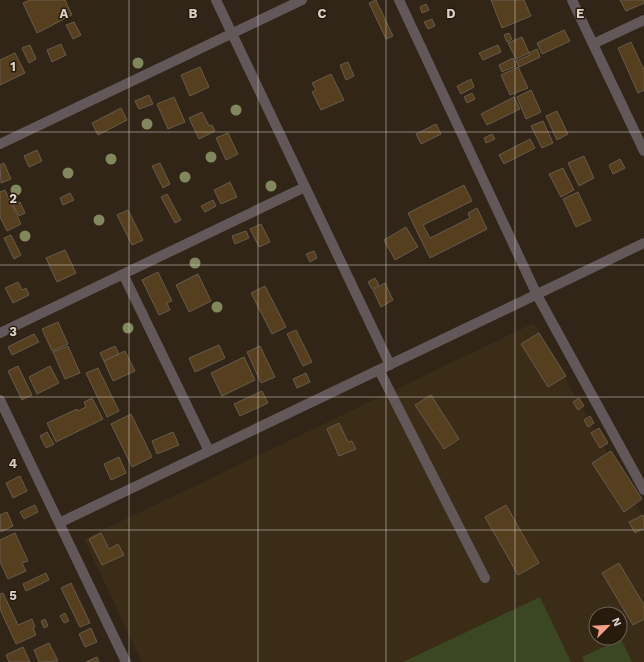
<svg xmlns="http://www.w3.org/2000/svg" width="644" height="662" viewBox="0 0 644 662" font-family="'Work Sans',sans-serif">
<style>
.built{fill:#3b2c18;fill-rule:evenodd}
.green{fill:#3b4623}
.building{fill:#563f1f;stroke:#675b4b}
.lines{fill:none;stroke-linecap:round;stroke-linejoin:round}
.minor{stroke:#62585a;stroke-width:10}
.tree{fill:#81885e}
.grid{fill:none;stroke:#d8d1c8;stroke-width:1;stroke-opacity:0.55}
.grid-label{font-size:13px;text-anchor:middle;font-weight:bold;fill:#d8d1c8;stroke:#261b0d;stroke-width:3;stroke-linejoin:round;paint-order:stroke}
</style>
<rect width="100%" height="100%" fill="#302516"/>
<path class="built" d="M534 323 644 518V662H142L84 539ZM596 614H620V638H596Z"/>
<path class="green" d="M540 597 571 662H403Z
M621 639 632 662H584L582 657Z"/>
<path class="building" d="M30 0H65L72 15 37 33 23 3Z
M376 0 393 36 386 39 369 3Z
M491 0H524L531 16 502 28Z
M620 0H644V3L626 11Z
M426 4 429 10 422 13 420 7Z
M432 19 435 26 428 29 424 22Z
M74 22 81 35 73 39 66 25Z
M564 30 570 41 542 54 537 43Z
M509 33 512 39 507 42 504 35Z
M522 37 529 53 516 59 508 43Z
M631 42 644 70V90L638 93 618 48Z
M61 44 66 55 52 62 47 50Z
M30 45 36 59 29 63 22 48Z
M498 45 501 52 483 60 479 53Z
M537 49 540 57 519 67 516 61 530 55 529 53Z
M15 53 25 73 0 85V60Z
M513 58 516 66 502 72 499 65Z
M348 62 354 76 346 80 340 65Z
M200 67 209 87 190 96 181 75Z
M518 67 528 88 510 95 501 75Z
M331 74 344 100 321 110 312 92 316 90 312 83Z
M471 79 474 87 461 94 457 86Z
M531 90 541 112 526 119 517 97Z
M472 93 475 99 467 103 464 97Z
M149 95 153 104 139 109 135 101Z
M174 97 185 122 168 129 157 104Z
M514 97 520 109 487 125 481 114Z
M121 108 127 120 98 135 92 123Z
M557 111 568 134 557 140 546 116Z
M202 112 209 126 212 125 215 131 199 139 189 118Z
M543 121 553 143 542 148 531 126Z
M436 124 441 134 421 144 416 134Z
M228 133 238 154 226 160 216 138Z
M492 134 495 139 486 143 484 138Z
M530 139 535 148 504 164 499 155Z
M37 150 42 161 29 167 24 156Z
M584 156 594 178 579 186 568 163Z
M620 159 625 168 613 174 609 165Z
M4 163 11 179 1 183 0 165Z
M160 163 170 184 163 188 152 166Z
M563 168 574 190 561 197 549 174Z
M230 182 237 197 221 204 214 190Z
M464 185 472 201 423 225 430 238 470 218 468 213 477 208 487 229 430 258 408 213Z
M5 190 21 224 7 231 0 217V192Z
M578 192 591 220 576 227 563 199Z
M70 193 74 200 63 205 60 198Z
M167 194 181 220 175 223 161 197Z
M213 200 216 206 205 212 201 206Z
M20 202 25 213 19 216 13 205Z
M128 210 143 240 132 245 117 215Z
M261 224 270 242 259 247 250 229Z
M406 227 418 247 395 260 384 240Z
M246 231 249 238 235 244 232 236Z
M11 235 21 255 14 259 4 238Z
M65 250 76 273 57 282 46 258Z
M314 251 317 258 310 262 306 254Z
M158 272 172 301 167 303 170 310 159 315 142 280Z
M198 274 211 301 189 312 176 285Z
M375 278 379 285 372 289 368 282Z
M18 282 22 290 26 288 29 295 13 303 5 288Z
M385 283 393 300 381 307 373 290Z
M265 286 286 327 272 334 251 293Z
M58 322 68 344 52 351 42 329Z
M296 330 312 362 303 366 287 334Z
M539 333 566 376 548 387 521 344Z
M34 334 39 342 12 355 8 347Z
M219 345 225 358 195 372 189 358Z
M68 346 80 373 65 379 53 352Z
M115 346 119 354 104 361 100 353Z
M260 346 275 377 261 383 247 352Z
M125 351 135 371 113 381 104 361Z
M244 357 255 380 222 396 211 373Z
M18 366 32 395 22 400 8 371Z
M50 366 59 383 37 394 29 377Z
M98 368 119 411 107 417 86 373Z
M306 373 310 382 297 388 293 379Z
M262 391 268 403 240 416 234 404Z
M431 395 459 439 444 449 415 405Z
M92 398 103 419 56 442 47 423 77 409 78 411 86 407 84 402Z
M579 398 584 406 578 410 573 402Z
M131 414 152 457 132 467 111 424Z
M590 416 594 423 588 427 584 420Z
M339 423 348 442 352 441 356 449 339 456 327 429Z
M599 428 608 443 600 448 591 433Z
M47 432 54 444 46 448 40 436Z
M173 432 179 445 157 454 152 441Z
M611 451 642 499 624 512 592 463Z
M119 457 126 473 111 480 104 464Z
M20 476 27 491 13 498 6 483Z
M35 505 38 512 24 519 20 512Z
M506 505 539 563 518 575 485 517Z
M7 512 13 526 1 532 0 515Z
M643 515 644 517V528L635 533 629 522Z
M15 533 28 561 22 563 26 571 8 579 0 562V540Z
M101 533 109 549 118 544 124 555 102 565 89 539Z
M619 563 644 605V619L633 625 602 573Z
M46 573 49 580 26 591 23 584Z
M71 583 90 623 80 627 61 588Z
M3 593 18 625 32 619 35 627 33 628 36 635 16 644 0 609V594Z
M65 613 69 621 64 623 60 616Z
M45 619 48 626 44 628 41 621Z
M91 628 97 642 85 647 79 634Z
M49 643 58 661 39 662 34 650Z
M23 647 30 662H9L6 655Z
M97 657 99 662H86Z"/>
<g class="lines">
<path class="minor" d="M216 0 390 365
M399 0 537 295 644 490
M572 0 644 151
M593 44 644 20
M0 144 302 0
M123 274 209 451
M0 333 305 187
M379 370 485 578
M0 400 126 662
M59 523 644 243"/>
</g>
<g class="tree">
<circle cx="138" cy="63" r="5.5"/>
<circle cx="236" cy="110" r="5.5"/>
<circle cx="147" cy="124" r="5.5"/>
<circle cx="211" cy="157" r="5.5"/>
<circle cx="111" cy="159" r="5.5"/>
<circle cx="68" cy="173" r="5.5"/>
<circle cx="185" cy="177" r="5.5"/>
<circle cx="271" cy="186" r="5.5"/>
<circle cx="16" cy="190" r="5.5"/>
<circle cx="99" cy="220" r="5.5"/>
<circle cx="25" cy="236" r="5.5"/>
<circle cx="195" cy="263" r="5.5"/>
<circle cx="217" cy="307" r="5.5"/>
<circle cx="128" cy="328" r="5.5"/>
</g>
<path class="grid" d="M129 0V662M258 0V662M386 0V662M515 0V662M0 132H644M0 265H644M0 397H644M0 530H644"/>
<g class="grid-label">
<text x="64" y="18">A</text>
<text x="193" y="18">B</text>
<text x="322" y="18">C</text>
<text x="451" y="18">D</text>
<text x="580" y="18">E</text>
<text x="13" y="71">1</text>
<text x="13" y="203">2</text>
<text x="13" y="336">3</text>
<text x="13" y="468">4</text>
<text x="13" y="600">5</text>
</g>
<g transform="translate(608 626) rotate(66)"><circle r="19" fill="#261b0d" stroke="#6d6458"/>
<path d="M0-3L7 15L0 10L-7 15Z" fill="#f39f83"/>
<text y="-6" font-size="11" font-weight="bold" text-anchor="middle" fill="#d8d1c8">N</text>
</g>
</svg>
